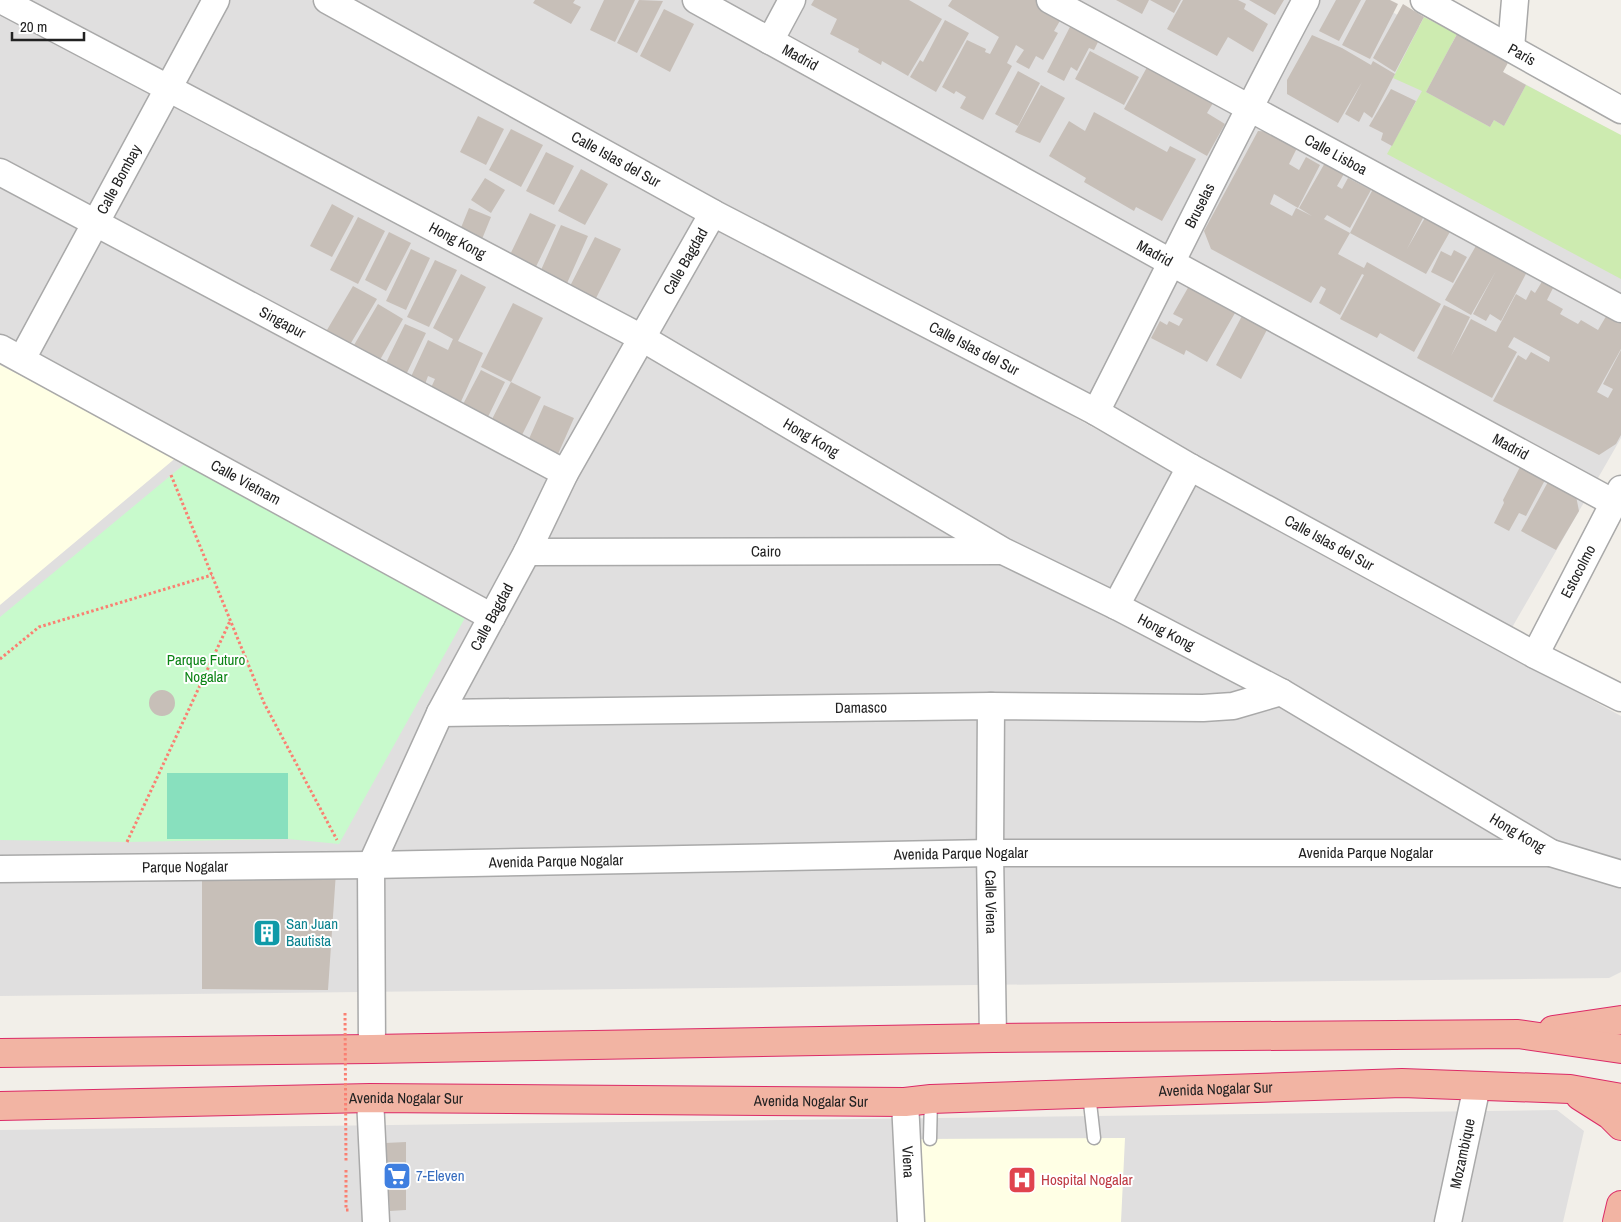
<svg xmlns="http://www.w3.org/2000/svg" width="1621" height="1222" viewBox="0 0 1621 1222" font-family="'Archivo Narrow',sans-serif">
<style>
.residential{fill:#e0dfdf}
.education{fill:#ffffe5}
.grass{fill:#cdebb0}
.park{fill:#c8facc}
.pitch{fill:#88e0be}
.building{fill:#c7bfb8}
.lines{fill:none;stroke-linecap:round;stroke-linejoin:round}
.service-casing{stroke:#a9a9a9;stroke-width:15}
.minor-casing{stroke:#a9a9a9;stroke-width:29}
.trunk-casing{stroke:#dc2a67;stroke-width:30}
.path{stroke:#fa8072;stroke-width:3;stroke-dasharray:2.5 2.5;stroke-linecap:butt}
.service{stroke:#fff;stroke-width:12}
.minor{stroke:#fff;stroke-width:26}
.trunk{stroke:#f2b4a3;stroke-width:28}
.path-bridge{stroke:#fa8072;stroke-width:3;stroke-dasharray:2.5 2.5;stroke-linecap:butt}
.labels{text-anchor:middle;stroke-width:4;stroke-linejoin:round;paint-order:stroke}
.street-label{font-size:15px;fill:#222;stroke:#fff}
.park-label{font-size:15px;fill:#0c8416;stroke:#fff}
.culture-label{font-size:15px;fill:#0d838f;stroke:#fff;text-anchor:start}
.shop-label{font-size:15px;fill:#366cbe;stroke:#fff;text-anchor:start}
.health-label{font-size:15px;fill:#be3a42;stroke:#fff;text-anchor:start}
</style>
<rect width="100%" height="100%" fill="#f2efe9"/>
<path class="residential" d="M0 0H311L1621 716V972L1609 978 0 996Z
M351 0H1370L1621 136V438L1510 631Z
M1557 1110 1584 1131 1563 1222H0V1130Z"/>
<path class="education" d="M0 365 178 456 0 605Z
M1125 1138 1121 1222H922L918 1139Z"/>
<path class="grass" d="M1424 17 1457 34 1426 92 1490 127 1494 120 1504 126 1526 85 1621 135V279L1387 154 1422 91 1393 78Z"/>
<path class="park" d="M187 462 466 616 339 844 288 839 127 842 0 840V617Z"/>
<path class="pitch" d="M167 773H288V839H167Z"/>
<path class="building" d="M535 0H575L573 3 581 7 571 24 533 3Z
M604 0H635L615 42 590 30Z
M639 0 663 1 637 53 617 43Z
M814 0H909L942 19 908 76 882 61 881 65 858 52 859 49 830 34 837 19 811 5Z
M952 0H1037L1061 19 1054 31 1058 33 1043 60 1036 56 1029 69 1016 62 1024 50 1016 45 1007 63 1012 66 983 120 960 108 966 97 956 91 954 94 942 87 967 40 986 49 985 52 990 54 999 37 948 6Z
M1116 0H1149L1142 14Z
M1150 0H1181L1174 13Z
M1183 0H1238L1246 4 1244 9 1268 24 1253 52 1228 37 1217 56 1167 29Z
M1249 0H1284L1275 15Z
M1336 0H1361L1339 41 1319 31Z
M1366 0H1390L1398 4 1370 59 1342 45Z
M1403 4 1424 17 1395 72 1373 58Z
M664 9 694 24 670 72 640 56Z
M1075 17 1103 32 1094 50 1089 48 1077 71 1071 67 1064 81 1047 72Z
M945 20 969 33 936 92 910 77 920 60 923 62Z
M1457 34 1509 61 1503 72 1526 85 1504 126 1494 120 1490 127 1426 92Z
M1312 35 1342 48 1371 65 1373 61 1395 74 1372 118 1364 112 1359 122 1345 114 1362 82 1338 123 1287 94V80Z
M1090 51 1139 77 1124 105 1075 79Z
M1151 60 1165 67 1160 75 1213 103 1207 113 1225 124 1207 156 1124 109Z
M1018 71 1040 83 1018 126 995 114Z
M1041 85 1065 98 1040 143 1015 132Z
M1391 89 1416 101 1392 146 1381 140 1383 133 1369 126Z
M1094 112 1167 152 1170 146 1196 159 1162 221 1136 207 1134 211 1084 182 1086 178 1049 156 1069 121 1085 131Z
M478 116 504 129 486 165 460 152Z
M511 129 543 145 521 187 489 170Z
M1258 131 1280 132 1300 142 1289 164 1299 170 1306 157 1320 165 1298 208 1274 194 1270 204 1292 216 1296 208 1312 216 1299 208 1326 161 1345 172 1337 186 1342 189 1348 178 1371 190 1350 228 1327 215 1324 219 1350 233 1373 189 1424 216 1407 249 1426 216 1451 230 1426 274 1350 233 1338 254 1364 268 1367 262 1441 304 1414 352 1380 333 1377 338 1340 319 1364 275 1362 274 1340 315 1319 303 1326 289 1321 286 1311 303 1211 249 1204 231Z
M546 152 574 166 554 205 526 191Z
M581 169 608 184 585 225 558 211Z
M485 178 505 190 491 213 471 200Z
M332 204 354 216 332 257 310 246Z
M469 208 491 217 480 244 458 235Z
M530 213 556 225 533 273 507 261Z
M358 217 385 231 358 284 330 270Z
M561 225 588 236 564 290 537 279Z
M389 232 411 243 386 291 365 280Z
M595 237 621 249 591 308 566 294Z
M1477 244 1529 268 1501 321 1490 314 1486 321 1473 314 1496 271 1471 315 1445 300Z
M411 249 430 258 406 310 386 301Z
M1454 250 1467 257 1453 283 1431 272 1441 251 1451 256Z
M435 260 457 270 429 327 407 317Z
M461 274 486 287 458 341 483 353 459 406 429 392 435 379 428 376 424 387 409 381 428 340 448 350 453 339 433 328Z
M1543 280 1554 286 1547 300 1563 309 1560 314 1578 324 1581 320 1598 330 1608 313 1621 320V349L1597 392 1608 398 1613 389 1603 384 1621 350V435L1616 444 1599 455 1493 401 1518 355 1526 360 1531 352 1549 362 1550 357 1514 337 1508 347 1517 352 1492 398 1417 358 1444 305 1470 317 1451 356 1471 319 1496 332 1516 294 1526 300 1531 290 1535 293Z
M353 286 377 299 348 348 324 335Z
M1189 286 1215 299 1213 301 1235 313 1207 362 1186 350 1184 355 1151 338 1160 321 1167 325 1169 321 1179 326 1183 319 1173 314Z
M513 303 543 318 511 382 481 367Z
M378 304 403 319 376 367 350 352Z
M1243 314 1269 326 1241 379 1216 365Z
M405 324 426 333 404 379 383 369Z
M481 370 505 382 486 421 461 408Z
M511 382 541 397 520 439 489 425Z
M544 405 574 418 558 454 528 441Z
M1520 467 1545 480 1526 516 1519 513 1509 531 1494 523 1504 503 1503 500Z
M1549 480 1576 496 1579 511 1556 550 1521 531Z
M149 703a13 13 0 1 1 26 0a13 13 0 1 1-26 0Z
M336 872 328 990 202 989V877Z
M406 1142V1210L390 1211 385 1143Z"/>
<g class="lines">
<defs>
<path id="service" d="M1089 1094 1094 1138
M930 1139 931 1099"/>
<g id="minor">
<path id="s1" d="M1 0 642 338 1003 551 1116 606 1281 692 1551 853 1621 874"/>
<path id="s2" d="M327 0 713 213 1096 412 1190 467 1535 655 1621 698"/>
<path id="s3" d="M696 0 1172 263 1614 503"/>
<path id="s4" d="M1050 0 1621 309"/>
<path id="s5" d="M1424 0 1621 110"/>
<path d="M770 41 792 0"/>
<path d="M1511 48 1515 0"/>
<path id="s6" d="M0 172 565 473"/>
<path id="s7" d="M0 348 492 617"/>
<path id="s8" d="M22 359 216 0"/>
<path id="s9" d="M1096 412C1166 275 1233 136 1306 0"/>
<path id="s10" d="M527 552 1002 551"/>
<path d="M1116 606 1190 467"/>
<path id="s11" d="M1535 655 1621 489"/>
<path id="s12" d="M991 706 990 853 993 1038"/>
<path id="s13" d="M440 713 991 706 1203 708 1233 706 1281 692"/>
<path id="s14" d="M0 869 371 865 990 853H1551"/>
<path id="s15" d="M372 1049 371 865 440 713 527 552 565 473 713 213"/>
<path d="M370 1098 376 1222"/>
<path id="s16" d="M905 1102 911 1222"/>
<path id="s17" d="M1448 1222 1477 1086"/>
</g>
<g id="trunk">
<path d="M1553 1030 1621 1020"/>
<path d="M0 1053 372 1049 993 1038 1518 1034 1621 1049"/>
<path d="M1580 1096 1610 1115 1621 1126"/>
<path id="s18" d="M0 1106 370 1098 905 1102 931 1099 1402 1083 1570 1089 1621 1098"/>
<path d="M1617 1222 1621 1205"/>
</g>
</defs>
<use href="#service" class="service-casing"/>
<use href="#minor" class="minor-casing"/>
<use href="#trunk" class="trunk-casing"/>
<path class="path" d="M171 475 264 703 337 840
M0 659 39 627 212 575
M127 842 230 621
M346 1170V1210H350"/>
<use href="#service" class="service"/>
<use href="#minor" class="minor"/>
<use href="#trunk" class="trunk"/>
<path class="path-bridge" d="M345 1013 346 1163"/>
</g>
<defs>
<symbol id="building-square" viewBox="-11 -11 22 22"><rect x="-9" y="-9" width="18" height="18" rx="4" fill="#0f9aa8" stroke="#fff"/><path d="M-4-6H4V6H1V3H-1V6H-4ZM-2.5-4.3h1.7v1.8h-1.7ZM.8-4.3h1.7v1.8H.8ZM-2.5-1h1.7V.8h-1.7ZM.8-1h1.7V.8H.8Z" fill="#fff"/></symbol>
<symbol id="supermarket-square" viewBox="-11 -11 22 22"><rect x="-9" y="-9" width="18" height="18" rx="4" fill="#3f7fe0" stroke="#fff"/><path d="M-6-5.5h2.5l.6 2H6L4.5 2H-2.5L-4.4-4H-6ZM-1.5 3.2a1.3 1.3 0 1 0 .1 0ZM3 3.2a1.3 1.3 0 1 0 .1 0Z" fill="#fff"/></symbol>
<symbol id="hospital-square" viewBox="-11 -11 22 22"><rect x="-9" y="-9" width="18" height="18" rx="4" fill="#e0444e" stroke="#fff"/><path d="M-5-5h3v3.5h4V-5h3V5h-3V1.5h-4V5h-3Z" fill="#fff"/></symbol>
</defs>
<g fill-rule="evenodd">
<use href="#building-square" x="251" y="917" width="32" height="32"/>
<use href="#supermarket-square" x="381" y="1160" width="32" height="32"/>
<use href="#hospital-square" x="1006" y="1164" width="32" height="32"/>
</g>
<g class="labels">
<g class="street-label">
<text dy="5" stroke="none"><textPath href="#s5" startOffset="112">París</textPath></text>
<text dy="5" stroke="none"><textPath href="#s3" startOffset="119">Madrid</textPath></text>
<text dy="5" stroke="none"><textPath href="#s4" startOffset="325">Calle Lisboa</textPath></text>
<text dy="5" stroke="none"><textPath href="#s2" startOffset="330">Calle Islas del Sur</textPath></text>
<text dy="5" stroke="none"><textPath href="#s8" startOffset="204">Calle Bombay</textPath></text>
<text dy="5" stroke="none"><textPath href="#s9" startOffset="231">Bruselas</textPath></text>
<text dy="5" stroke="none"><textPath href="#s1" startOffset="516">Hong Kong</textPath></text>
<text dy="5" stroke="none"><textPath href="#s3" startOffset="524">Madrid</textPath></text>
<text dy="5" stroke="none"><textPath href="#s15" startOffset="865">Calle Bagdad</textPath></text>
<text dy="5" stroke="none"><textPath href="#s6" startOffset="320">Singapur</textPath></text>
<text dy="5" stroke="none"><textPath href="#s2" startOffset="735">Calle Islas del Sur</textPath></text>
<text dy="5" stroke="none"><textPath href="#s1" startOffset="921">Hong Kong</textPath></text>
<text dy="5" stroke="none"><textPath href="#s3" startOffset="929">Madrid</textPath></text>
<text dy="5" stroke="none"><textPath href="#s7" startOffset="280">Calle Vietnam</textPath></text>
<text dy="5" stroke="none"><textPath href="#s2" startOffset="1140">Calle Islas del Sur</textPath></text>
<text dy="5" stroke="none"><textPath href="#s10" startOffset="239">Cairo</textPath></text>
<text dy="5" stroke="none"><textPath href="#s11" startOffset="94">Estocolmo</textPath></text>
<text dy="5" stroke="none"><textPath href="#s15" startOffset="460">Calle Bagdad</textPath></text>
<text dy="5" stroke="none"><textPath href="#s1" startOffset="1326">Hong Kong</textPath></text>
<text dy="5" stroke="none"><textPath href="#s13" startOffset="421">Damasco</textPath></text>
<text dy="5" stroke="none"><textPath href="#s1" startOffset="1731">Hong Kong</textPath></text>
<text dy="5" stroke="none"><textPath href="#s14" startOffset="1366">Avenida Parque Nogalar</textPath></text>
<text dy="5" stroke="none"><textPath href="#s14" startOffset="961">Avenida Parque Nogalar</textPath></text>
<text dy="5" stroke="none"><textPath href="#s14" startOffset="556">Avenida Parque Nogalar</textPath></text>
<text dy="5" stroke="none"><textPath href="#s14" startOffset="185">Parque Nogalar</textPath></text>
<text dy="5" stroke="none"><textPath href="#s12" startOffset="196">Calle Viena</textPath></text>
<text dy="5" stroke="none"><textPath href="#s18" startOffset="1216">Avenida Nogalar Sur</textPath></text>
<text dy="5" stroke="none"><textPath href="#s18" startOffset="406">Avenida Nogalar Sur</textPath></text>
<text dy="5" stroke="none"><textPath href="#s18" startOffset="811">Avenida Nogalar Sur</textPath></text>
<text dy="5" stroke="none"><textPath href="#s17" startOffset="70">Mozambique</textPath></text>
<text dy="5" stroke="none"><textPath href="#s16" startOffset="60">Viena</textPath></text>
</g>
<g class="park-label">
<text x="206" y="665">Parque Futuro<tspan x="206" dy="17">Nogalar</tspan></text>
</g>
<g class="culture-label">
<text x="286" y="929">San Juan<tspan x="286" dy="17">Bautista</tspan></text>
</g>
<g class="shop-label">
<text x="416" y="1181">7-Eleven</text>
</g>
<g class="health-label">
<text x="1041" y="1185">Hospital Nogalar</text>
</g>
</g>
<path d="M12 32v8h72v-8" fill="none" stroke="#222222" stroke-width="2.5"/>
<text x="20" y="32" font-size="15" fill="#222222" stroke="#ffffff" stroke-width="4" paint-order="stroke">20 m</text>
</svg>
